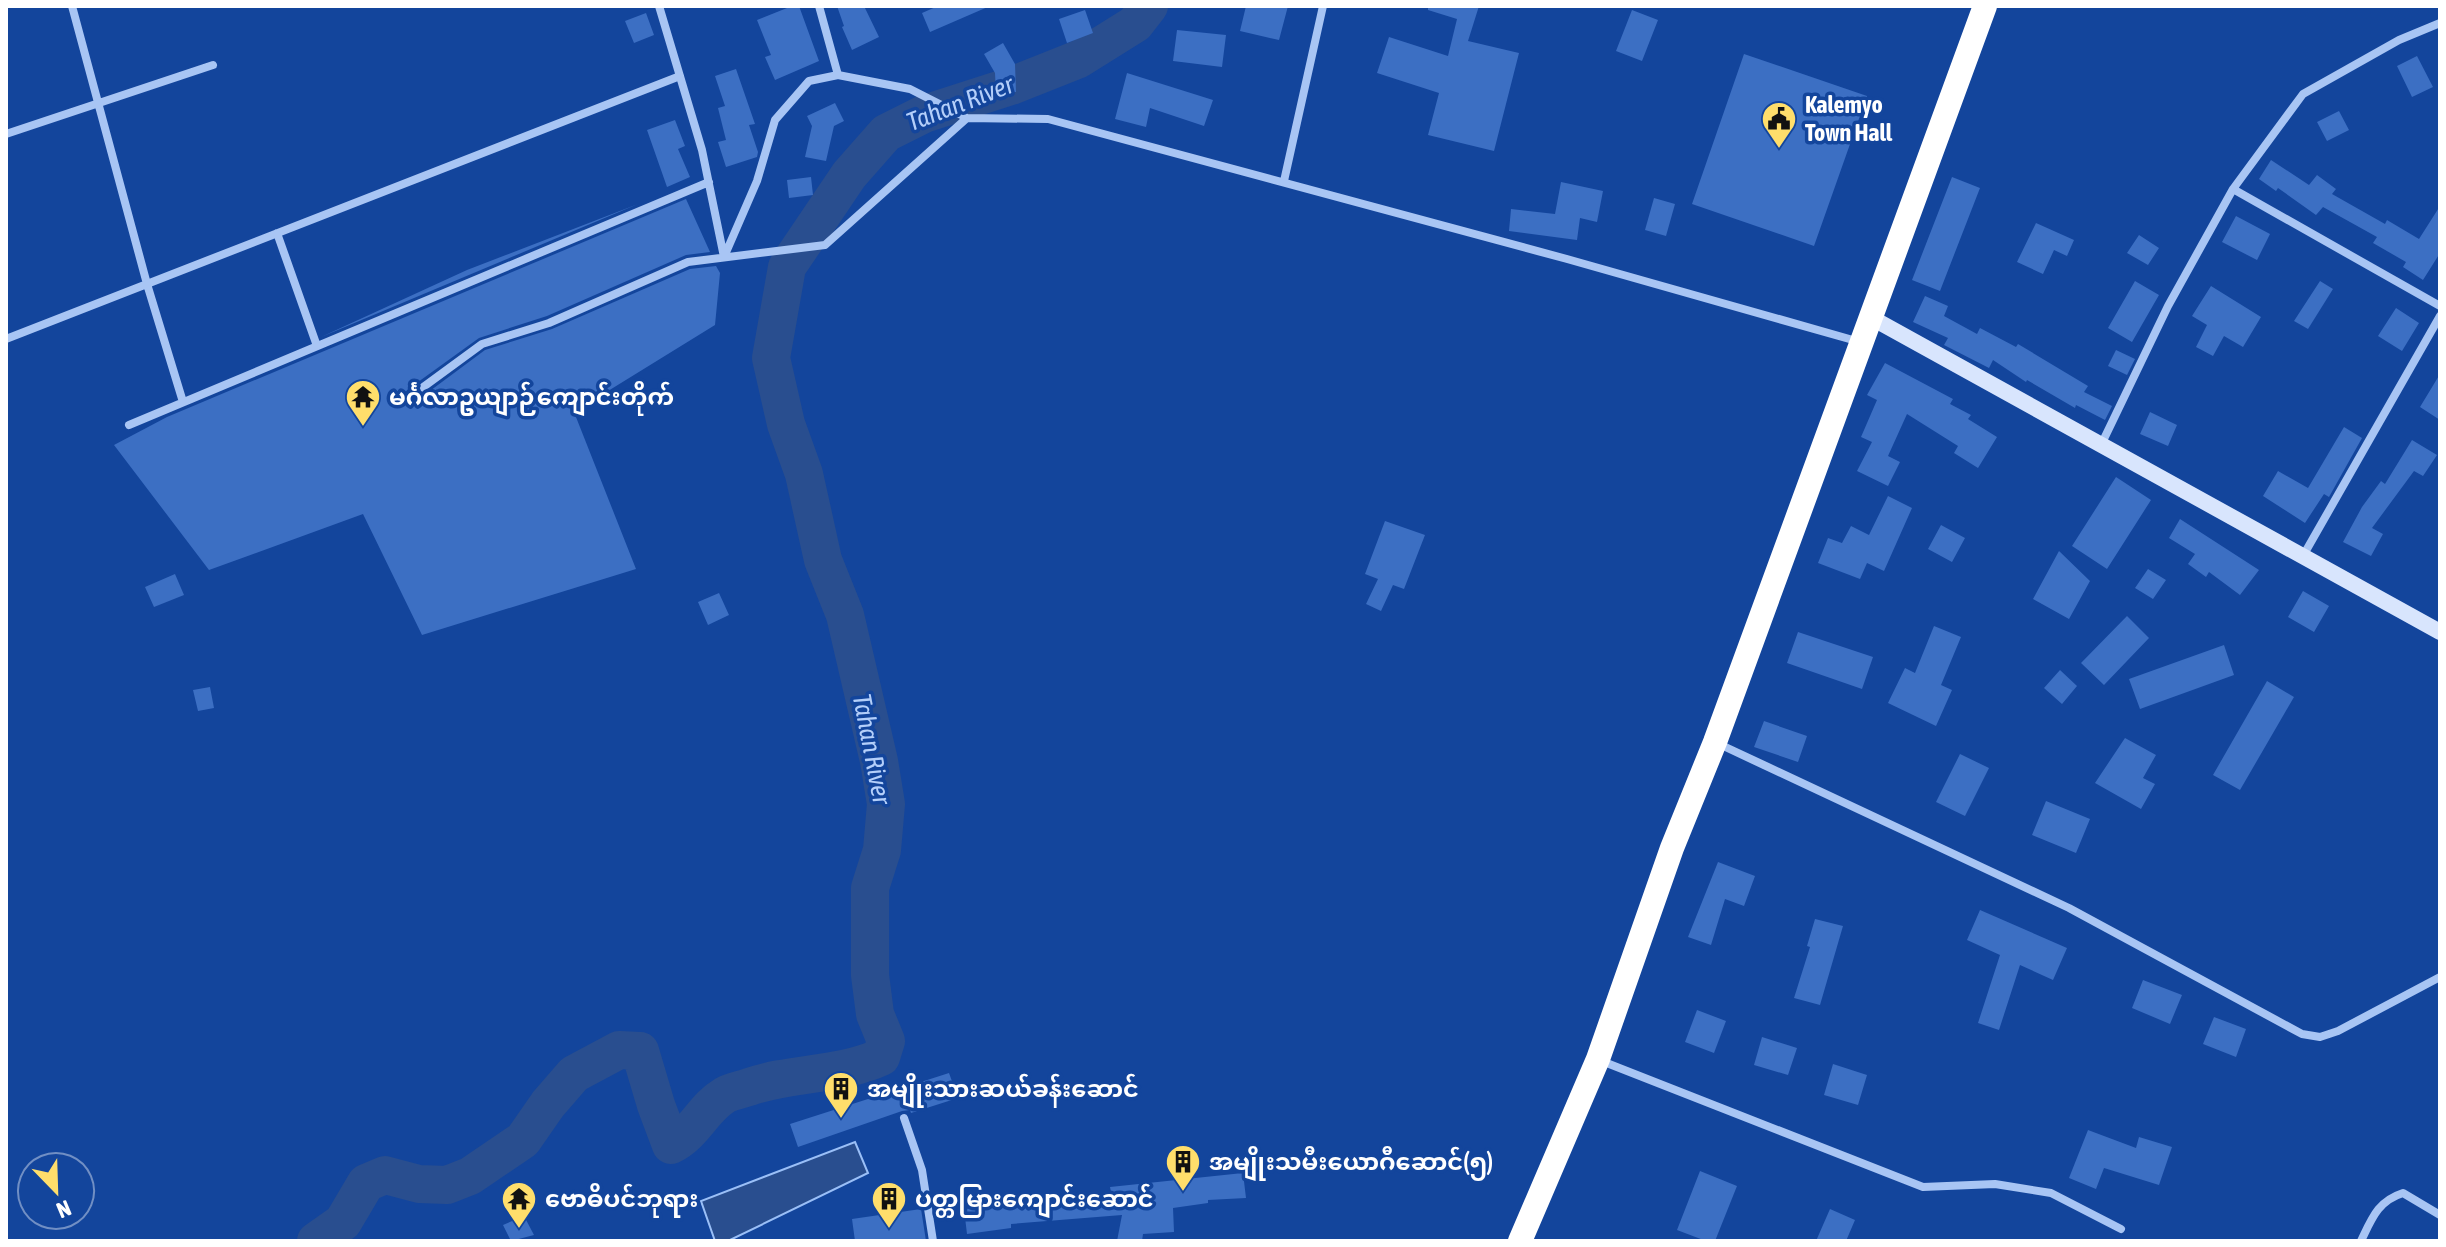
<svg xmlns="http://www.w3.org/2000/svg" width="2446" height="1247" viewBox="0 0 2446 1247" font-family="'Asap Condensed','Noto Sans Myanmar',sans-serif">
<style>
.water{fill:#294e8f;stroke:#9abff7;stroke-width:2}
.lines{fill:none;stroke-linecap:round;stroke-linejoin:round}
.river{stroke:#294e8f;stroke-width:38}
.building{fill:#3c6fc3}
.street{stroke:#a8c5f4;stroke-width:8}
.secondary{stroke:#d8e5fd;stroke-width:16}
.highway{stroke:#fff;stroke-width:24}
.labels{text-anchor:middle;stroke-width:7;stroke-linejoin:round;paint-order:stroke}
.poi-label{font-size:24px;font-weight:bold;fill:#fff;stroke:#13459c;text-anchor:start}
.water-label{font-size:26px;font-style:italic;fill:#b4cffa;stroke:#13459c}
</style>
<rect width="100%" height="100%" fill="#13459c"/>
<path class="water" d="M855 1142 868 1173 728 1241H715L701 1201Z"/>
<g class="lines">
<path class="river" d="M316 1241 343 1222 366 1183 385 1175 419 1184 447 1185 470 1176 523 1140 548 1104 574 1074 619 1050 640 1051 656 1105 671 1145C695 1133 703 1108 725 1095 732 1091 741 1090 749 1087 792 1072 840 1076 881 1057L886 1041 875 1014 870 975V888L882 850 886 804 879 761 845 615 823 560 804 474 786 424 771 358 787 267 849 175 886 133 924 114 1011 86 1079 59 1135 24 1149 6"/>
</g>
<path class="building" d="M792 6H799L819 61 775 80 765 57 771 55 757 20Z
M837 6H864L879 37 852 50 842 27 844 26Z
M938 6H990L930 32 922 13Z
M1246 6H1288L1279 40 1240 31Z
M1428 6H1479L1468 41 1519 53 1494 151 1428 135 1439 93 1377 73 1389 37 1448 56 1457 19 1428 10Z
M1085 10 1093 33 1067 43 1059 19Z
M1632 10 1658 20 1642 61 1616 51Z
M646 13 654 35 634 43 625 21Z
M1177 30 1226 35 1222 67 1173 61Z
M1003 43 1015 64 1016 92 996 93 995 73 984 54Z
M1744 54 1867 96 1814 246 1692 204Z
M2417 56 2433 87 2412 97 2397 66Z
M736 69 755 124 749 125 758 152 757 157 726 167 718 142 726 140 718 108 725 106 715 76Z
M1127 73 1213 100 1204 126 1150 108 1146 127 1115 119Z
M835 103 844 121 834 126 826 161 805 157 812 126 807 116Z
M2339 111 2349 130 2327 141 2317 122Z
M675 120 685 146 678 149 690 177 667 187 647 130Z
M2271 160 2309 185 2317 175 2336 189 2332 194 2385 224 2387 220 2419 239 2440 206V253L2423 280 2403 267 2406 262 2373 243 2377 237 2323 207 2316 215 2278 188 2276 191 2259 179Z
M811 177 813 195 789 198 787 180Z
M1952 177 1980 188 1940 291 1912 280Z
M1561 182 1603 191 1597 222 1580 218 1577 240 1509 231 1511 209 1555 214Z
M1654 198 1675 204 1666 236 1645 230Z
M686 199 710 252 686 255 547 316 479 338 407 390 404 396 408 402H415L485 350 552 329 690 269 716 266 720 273 715 325 574 412 636 569 422 635 363 514 209 570 114 445 167 417Z
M638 204 321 337 467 270Z
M2236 216 2270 234 2257 260 2222 242Z
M2036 223 2074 240 2067 256 2054 250 2043 274 2017 262Z
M2139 235 2159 248 2148 265 2127 253Z
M2135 281 2159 295 2132 342 2108 328Z
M2320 281 2333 289 2308 329 2294 321Z
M2211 286 2261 317 2243 347 2224 336 2213 356 2196 347 2207 325 2192 316Z
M1925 296 1948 306 1944 316 1977 334 1980 328 2016 347 2018 344 2088 386 2084 392 2112 406 2105 420 2076 405 2075 408 2027 380 2026 382 1993 360 1989 368 1944 345 1948 338 1913 322Z
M2396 308 2419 323 2402 351 2378 336Z
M2116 350 2135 359 2127 375 2108 366Z
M1885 363 1953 399 1950 404 1971 415 1968 419 1997 437 1978 468 1954 453 1958 446 1907 414 1888 456 1900 462 1888 486 1857 471 1872 442 1861 437 1877 400 1867 395Z
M2440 374V420L2420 407Z
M2150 412 2177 425 2168 446 2140 434Z
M2344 427 2362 438 2329 497 2324 494 2305 523 2263 496 2278 471 2308 488Z
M2412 440 2437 455 2423 476 2414 471 2372 528 2383 534 2371 556 2343 542 2362 507 2381 481 2385 484Z
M2116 477 2151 500 2107 569 2072 546Z
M1888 496 1912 508 1884 571 1867 563 1860 579 1818 563 1828 538 1842 543 1851 526 1869 535Z
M2180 519 2259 570 2240 595 2209 572 2206 577 2188 564 2195 554 2169 538Z
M1385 521 1425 535 1404 589 1393 585 1381 611 1366 604 1378 579 1365 574Z
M1941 525 1965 538 1952 562 1928 549Z
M2059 551 2090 581 2069 619 2033 599Z
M2148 569 2166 580 2153 599 2135 588Z
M175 574 184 595 154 607 145 587Z
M2303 591 2329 606 2314 632 2288 617Z
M719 593 729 615 708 625 698 602Z
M2127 616 2149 638 2104 685 2081 663Z
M1934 626 1961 637 1941 685 1952 690 1936 726 1888 703 1905 668 1915 673Z
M1798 632 1873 657 1862 689 1787 663Z
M2224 645 2234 675 2140 709 2129 679Z
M2060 670 2077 686 2062 704 2044 688Z
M2267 681 2294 697 2240 790 2213 775Z
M210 687 214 708 198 711 193 690Z
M1764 721 1807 736 1798 762 1754 747Z
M2125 738 2156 755 2143 778 2155 784 2141 809 2095 783Z
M1960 754 1989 768 1965 816 1936 802Z
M2046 801 2090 819 2076 853 2032 835Z
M1718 862 1755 876 1744 906 1725 899 1711 945 1688 937Z
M1980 910 2067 948 2053 980 2020 965 1999 1030 1978 1023 2000 955 1967 940Z
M1815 919 1843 926 1820 1005 1794 998 1810 947 1807 946Z
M2143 980 2182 995 2170 1024 2132 1008Z
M1697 1010 1726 1021 1714 1053 1685 1042Z
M2214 1017 2246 1029 2236 1057 2203 1044Z
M1762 1037 1797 1048 1788 1075 1754 1065Z
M1833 1064 1867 1075 1858 1105 1824 1095Z
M949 1073 958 1098 911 1113 910 1110 902 1111 798 1147 790 1124Z
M2088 1130 2136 1148 2139 1137 2172 1147 2159 1185 2104 1168 2096 1189 2069 1178Z
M1700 1171 1737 1186 1715 1241H1706L1677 1230Z
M1243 1173 1246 1198 1208 1200V1203L1173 1208 1174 1232 1143 1234 1142 1241H1117L1122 1215 1011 1224V1228L967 1234 964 1209 1062 1200 1061 1197 1111 1192 1110 1187Z
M921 1209 926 1241H855L852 1219Z
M1830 1209 1855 1220 1846 1241H1816Z
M524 1216 534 1235 511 1241 503 1225Z"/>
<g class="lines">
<path class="street" d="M72 6 147 284 183 402
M659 6 702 150 724 257
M819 6 838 75
M6 134 213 65
M1284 181 1323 6
M2233 189 2440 306
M277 233 317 346
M724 257 757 181 775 120 809 81 838 75 910 89 967 118
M6 339 680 76
M411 396 482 344 549 323 688 262 825 245 967 118 1048 119 1567 259 1860 342
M129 425 709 182
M2102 443 2168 306 2233 189 2303 94 2399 40 2440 23
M2303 556 2440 316
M1719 744 2069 908 2302 1034 2320 1037 2338 1031 2440 977
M1599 1060 1923 1187 1995 1184 2051 1193 2121 1229
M904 1118 922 1170 933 1241
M2361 1241C2372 1218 2378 1201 2403 1193L2440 1215"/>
<path class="secondary" d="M1870 317 2440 632"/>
<path class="highway" d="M1520 1241 1598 1059 1672 848 1715 742 1985 6"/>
</g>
<defs>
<symbol id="civic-pin" viewBox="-11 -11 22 30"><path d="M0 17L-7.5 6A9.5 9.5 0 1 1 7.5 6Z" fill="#ffde6b" stroke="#13459c"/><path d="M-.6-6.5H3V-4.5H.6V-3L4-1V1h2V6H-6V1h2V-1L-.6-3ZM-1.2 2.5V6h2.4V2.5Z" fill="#111"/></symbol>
<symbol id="temple-pin" viewBox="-11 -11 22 30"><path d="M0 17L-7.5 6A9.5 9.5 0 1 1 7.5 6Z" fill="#ffde6b" stroke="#13459c"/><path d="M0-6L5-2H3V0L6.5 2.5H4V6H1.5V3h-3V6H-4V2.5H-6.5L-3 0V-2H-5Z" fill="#111"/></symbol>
<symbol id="building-pin" viewBox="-11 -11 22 30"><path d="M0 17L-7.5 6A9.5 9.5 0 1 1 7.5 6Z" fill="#ffde6b" stroke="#13459c"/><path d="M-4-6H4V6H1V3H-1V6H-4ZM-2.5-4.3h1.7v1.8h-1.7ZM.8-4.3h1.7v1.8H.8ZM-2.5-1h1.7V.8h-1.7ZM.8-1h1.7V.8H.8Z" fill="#111"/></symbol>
</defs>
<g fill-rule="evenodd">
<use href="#civic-pin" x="1759" y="99" width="40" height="54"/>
<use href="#temple-pin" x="343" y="377" width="40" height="54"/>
<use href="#building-pin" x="821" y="1069" width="40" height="54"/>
<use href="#building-pin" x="1163" y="1142" width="40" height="54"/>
<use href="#temple-pin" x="499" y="1179" width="40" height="54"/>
<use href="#building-pin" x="869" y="1179" width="40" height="54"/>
</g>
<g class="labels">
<g class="poi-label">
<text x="1805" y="113">Kalemyo<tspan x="1805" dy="28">Town Hall</tspan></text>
<text x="389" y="405">မင်္ဂလာဥယျာဉ်ကျောင်းတိုက်</text>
<text x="867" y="1097">အမျိုးသားဆယ်ခန်းဆောင်</text>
<text x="1209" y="1170">အမျိုးသမီးယောဂီဆောင်(၅)</text>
<text x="545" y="1207">ဗောဓိပင်ဘုရား</text>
<text x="915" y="1207">ပတ္တမြားကျောင်းဆောင်</text>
</g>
<g class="water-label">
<text transform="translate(960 103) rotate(-21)" y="9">Tahan River</text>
<text transform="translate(872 749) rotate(79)" y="9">Tahan River</text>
</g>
</g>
<rect width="2446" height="1247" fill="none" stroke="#ffffff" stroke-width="16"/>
<g transform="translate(56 1191) rotate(157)"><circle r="38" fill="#13459c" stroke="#718fc4" stroke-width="2"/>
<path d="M0-6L14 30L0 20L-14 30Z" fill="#ffde6b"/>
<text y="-12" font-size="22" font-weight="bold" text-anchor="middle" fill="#ffffff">N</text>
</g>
</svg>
